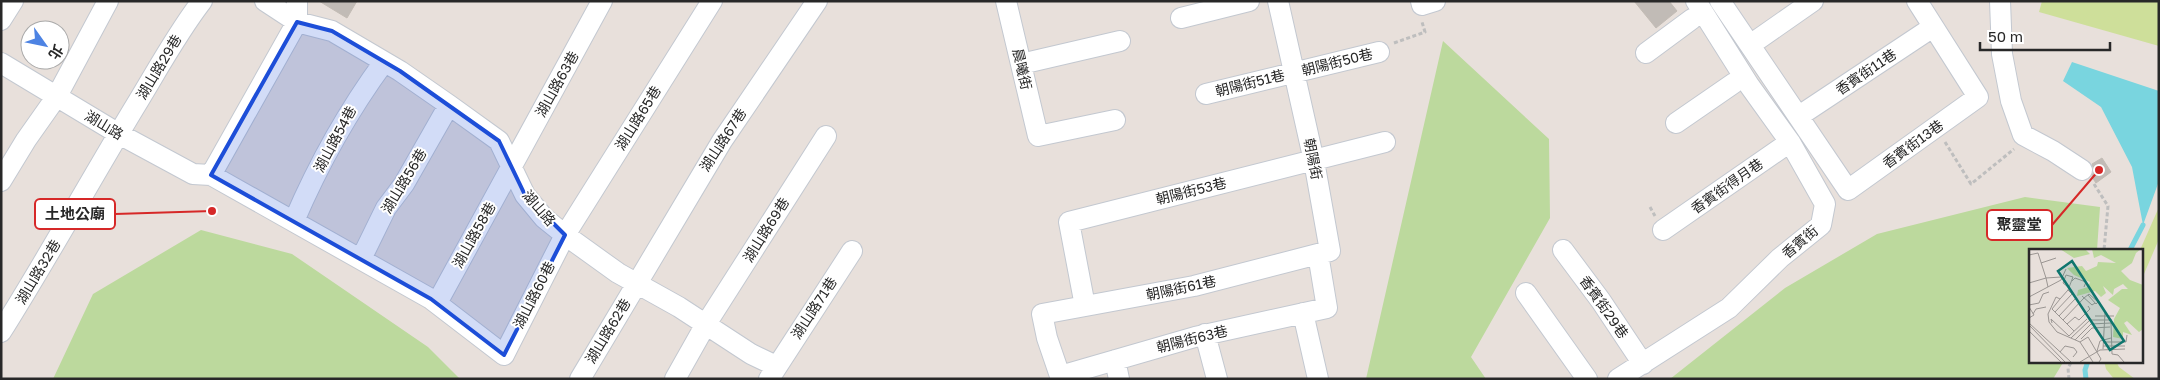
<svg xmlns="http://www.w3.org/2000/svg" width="2160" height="380" viewBox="0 0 2160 380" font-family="'Golos Text','Noto Sans TC',sans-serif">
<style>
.green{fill:#bcd99d}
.pitch{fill:#cedf9a}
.water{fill:#79d5df}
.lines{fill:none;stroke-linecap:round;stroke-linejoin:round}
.stream{stroke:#79d5df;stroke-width:5}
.building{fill:#c1bbb6;stroke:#c3bcb5}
.minor-casing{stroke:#c3c8d0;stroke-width:22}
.path{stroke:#bebebe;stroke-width:3;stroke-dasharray:4 2.5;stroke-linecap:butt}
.minor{stroke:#fff;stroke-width:20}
.marked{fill:#1d4ed8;fill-opacity:0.2;stroke:#1d4ed8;stroke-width:4;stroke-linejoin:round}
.labels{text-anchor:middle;stroke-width:4;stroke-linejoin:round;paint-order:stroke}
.street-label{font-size:14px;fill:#282828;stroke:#fff}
.inset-road{fill:none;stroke:#9b9693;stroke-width:1}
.view{fill:#0f766e;fill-opacity:0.15;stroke:#0f766e;stroke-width:2.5}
.inset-edge{fill:none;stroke:#282828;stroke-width:2.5}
.leader{fill:none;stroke:#d62828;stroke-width:2}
.callout-dot{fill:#d62828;stroke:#fff;stroke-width:2}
.callout{fill:#fff;stroke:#d62828;stroke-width:2}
.callout-label{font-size:15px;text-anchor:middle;font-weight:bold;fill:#282828}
</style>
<rect width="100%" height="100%" fill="#e8e0db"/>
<path class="green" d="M1443 41 1549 139 1550 218 1471 357 1486 379H1366Z
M2025 197 2100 207 2097 250H2030V361H2064L2053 379H1670L1785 288 1877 234Z
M201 230 292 254 428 347 460 379H53L93 294Z"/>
<path class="pitch" d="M2042 1H2159V46L2039 12Z
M2159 207V239L2141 281 2140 250Z
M2104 361H2116L2119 367 2135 379H2114L2106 369Z"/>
<path class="water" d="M2072 62 2159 91V181L2143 225 2132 167 2101 107 2063 81Z"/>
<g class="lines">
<path class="stream" d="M2130 250 2143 225
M2086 379 2085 370 2088 361"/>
</g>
<path class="building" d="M319 1H357L347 18Z
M1634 1H1669L1677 11 1656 28Z
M2102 158 2111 172 2096 183 2092 177 2094 170 2092 164Z"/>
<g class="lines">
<defs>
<path id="minor" d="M265 1 297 22 332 31 400 71 449 105 499 141 525 195 544 218 565 235 618 273 679 307 751 354 776 366
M1006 1 1038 136 1115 120
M1278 1 1314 161 1330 251 1318 254 1327 308 1195 337 1060 376 1047 338 1042 314 1194 286 1318 254
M1421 1 1422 5 1435 1
M1720 1 1848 190 1978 97 1917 1
M2000 1 2002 54 2011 101 2023 135 2053 151 2082 170
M1181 18 1249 1
M1 20 13 1
M1750 45 1813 1
M1646 53 1692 19
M1 63 119 134 193 174 211 175 431 299 504 355 565 235 712 1
M1021 64 1120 41
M1206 94 1379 52
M1799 116 1933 27
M1676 123 1734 83
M211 175 297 22V1
M1 181 26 140 57 96 108 1
M294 221C318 165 348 111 384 62
M1663 230 1790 142
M1563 250 1601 301 1643 364
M361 259 386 208 404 184 449 105
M1526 293 1587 379
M437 303 602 1
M1085 306 1069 222 1385 142
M1303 313 1318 379
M1 332C49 256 92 177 139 100 159 67 178 32 202 1
M1205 334 1217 379
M1115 360 1119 379
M580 379 722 141 817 1
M675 379 706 324 826 136
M769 379 852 251
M1618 379 1729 308 1780 258 1821 225 1825 204 1790 142 1749 85 1696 1"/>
</defs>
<use href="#minor" class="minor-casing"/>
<path class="path" d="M1394 43 1425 32 1422 22
M1945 142 1971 184 2014 149
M2094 184 2108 206 2104 250
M1650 207 1655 216
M2069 379 2068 368 2072 361"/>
<use href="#minor" class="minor"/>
</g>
<path class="marked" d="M297 22 332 31 400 71 499 141 525 195 565 235 504 355 431 299 211 175Z"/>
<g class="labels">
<g class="street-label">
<text transform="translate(1337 62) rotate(-14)" y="5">朝陽街50巷</text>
<text transform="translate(159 67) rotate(-59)" y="5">湖山路29巷</text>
<text transform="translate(1022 69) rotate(77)" y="5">晨曦街</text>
<text transform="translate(1866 72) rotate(-34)" y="5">香賓街11巷</text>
<text transform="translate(1250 83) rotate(-14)" y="5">朝陽街51巷</text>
<text transform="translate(557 84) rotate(-61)" y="5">湖山路63巷</text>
<text transform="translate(638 118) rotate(-58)" y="5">湖山路65巷</text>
<text transform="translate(104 125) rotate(31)" y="5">湖山路</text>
<text transform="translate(335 139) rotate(-62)" y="5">湖山路54巷</text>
<text transform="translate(723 140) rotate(-57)" y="5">湖山路67巷</text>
<text transform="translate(1913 144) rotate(-36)" y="5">香賓街13巷</text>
<text transform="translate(1313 159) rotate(79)" y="5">朝陽街</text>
<text transform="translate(404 181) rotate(-59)" y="5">湖山路56巷</text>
<text transform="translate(1727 186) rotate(-35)" y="5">香賓街得月巷</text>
<text transform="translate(1191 191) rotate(-14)" y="5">朝陽街53巷</text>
<text transform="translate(539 208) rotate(49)" y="5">湖山路</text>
<text transform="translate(766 230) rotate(-58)" y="5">湖山路69巷</text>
<text transform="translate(474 235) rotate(-61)" y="5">湖山路58巷</text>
<text transform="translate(1800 242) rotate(-40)" y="5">香賓街</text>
<text transform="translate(38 272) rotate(-59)" y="5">湖山路32巷</text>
<text transform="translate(1181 288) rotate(-12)" y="5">朝陽街61巷</text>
<text transform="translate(534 295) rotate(-63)" y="5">湖山路60巷</text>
<text transform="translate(1604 307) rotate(55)" y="5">香賓街29巷</text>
<text transform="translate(814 308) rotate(-57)" y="5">湖山路71巷</text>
<text transform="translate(608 331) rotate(-59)" y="5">湖山路62巷</text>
<text transform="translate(1192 339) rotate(-14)" y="5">朝陽街63巷</text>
</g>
</g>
<g transform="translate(2029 249)">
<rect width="114" height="114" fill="#e8e0db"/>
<path d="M31 0H56L61 5 45 9ZM63 0H112L107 4 103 14 92 22 101 31 114 36V80L110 83 98 72 95 74 103 86 94 83V90L84 88 85 70 91 59 79 51 93 40H99L94 35 85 40 84 46 74 37 77 44 72 48 66 42 48 47 49 41 59 38 61 33 45 26 38 19 53 17 57 22 68 17 69 13 87 14 72 6 65 9Z" fill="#bcd99d"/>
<path class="inset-road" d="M0 6 9 4 17 29 0 34M12 14 27 9M43 32 46 29 57 33 55 38M19 38 17 29 32 28M53 47 63 56 66 54M0 48 32 31 37 20M31 50 39 41 44 28 37 26 34 34 39 38M0 56 10 54 14 45 20 43M0 58 5 66 0 69M26 63 43 45M4 65 7 60 17 58M30 67 47 49 39 41M66 67H85M34 71 55 49 60 45 69 53 67 55 59 46M0 74 42 113M23 74 22 70 40 87 58 70M38 75 46 68 50 71 61 60 59 57M0 76 36 113M0 82 32 113M45 82 23 60 31 50 27 48 19 65 20 73 28 83 51 93 64 113M42 89 61 71H83M52 90 63 79 81 78M46 91 62 75 82 74 83 105 89 106 95 113M51 93 59 88 72 110 70 113M74 93H97L98 86M74 97H96M74 100 76 64M68 102 71 92 82 89M31 103 36 97 45 99 48 103 44 108M51 113 71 101 96 100"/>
<path class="view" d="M43 12 95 92 81 101 29 22Z"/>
<rect width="114" height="114" class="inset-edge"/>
</g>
<path class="leader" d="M212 211L115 214M2099 170L2052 225"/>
<g class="callout-dot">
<circle cx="212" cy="211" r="5"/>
<circle cx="2099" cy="170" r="5"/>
</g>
<g class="callout">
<rect x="35" y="199" width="80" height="30" rx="5"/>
<rect x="1987" y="210" width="65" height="30" rx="5"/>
</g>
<g class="callout-label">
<text x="75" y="219">土地公廟</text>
<text x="2019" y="230">聚靈堂</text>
</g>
<rect width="2160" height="380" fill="none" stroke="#282828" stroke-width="5"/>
<g transform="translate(45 45) rotate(123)"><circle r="24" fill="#ffffff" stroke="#a9a9a9"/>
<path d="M0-4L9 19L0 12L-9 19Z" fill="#4d83e3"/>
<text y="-8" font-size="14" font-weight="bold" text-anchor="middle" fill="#282828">北</text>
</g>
<path d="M1980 42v8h130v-8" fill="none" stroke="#282828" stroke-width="2.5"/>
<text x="1988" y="42" font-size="15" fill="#282828" stroke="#ffffff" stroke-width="4" paint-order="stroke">50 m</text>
</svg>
